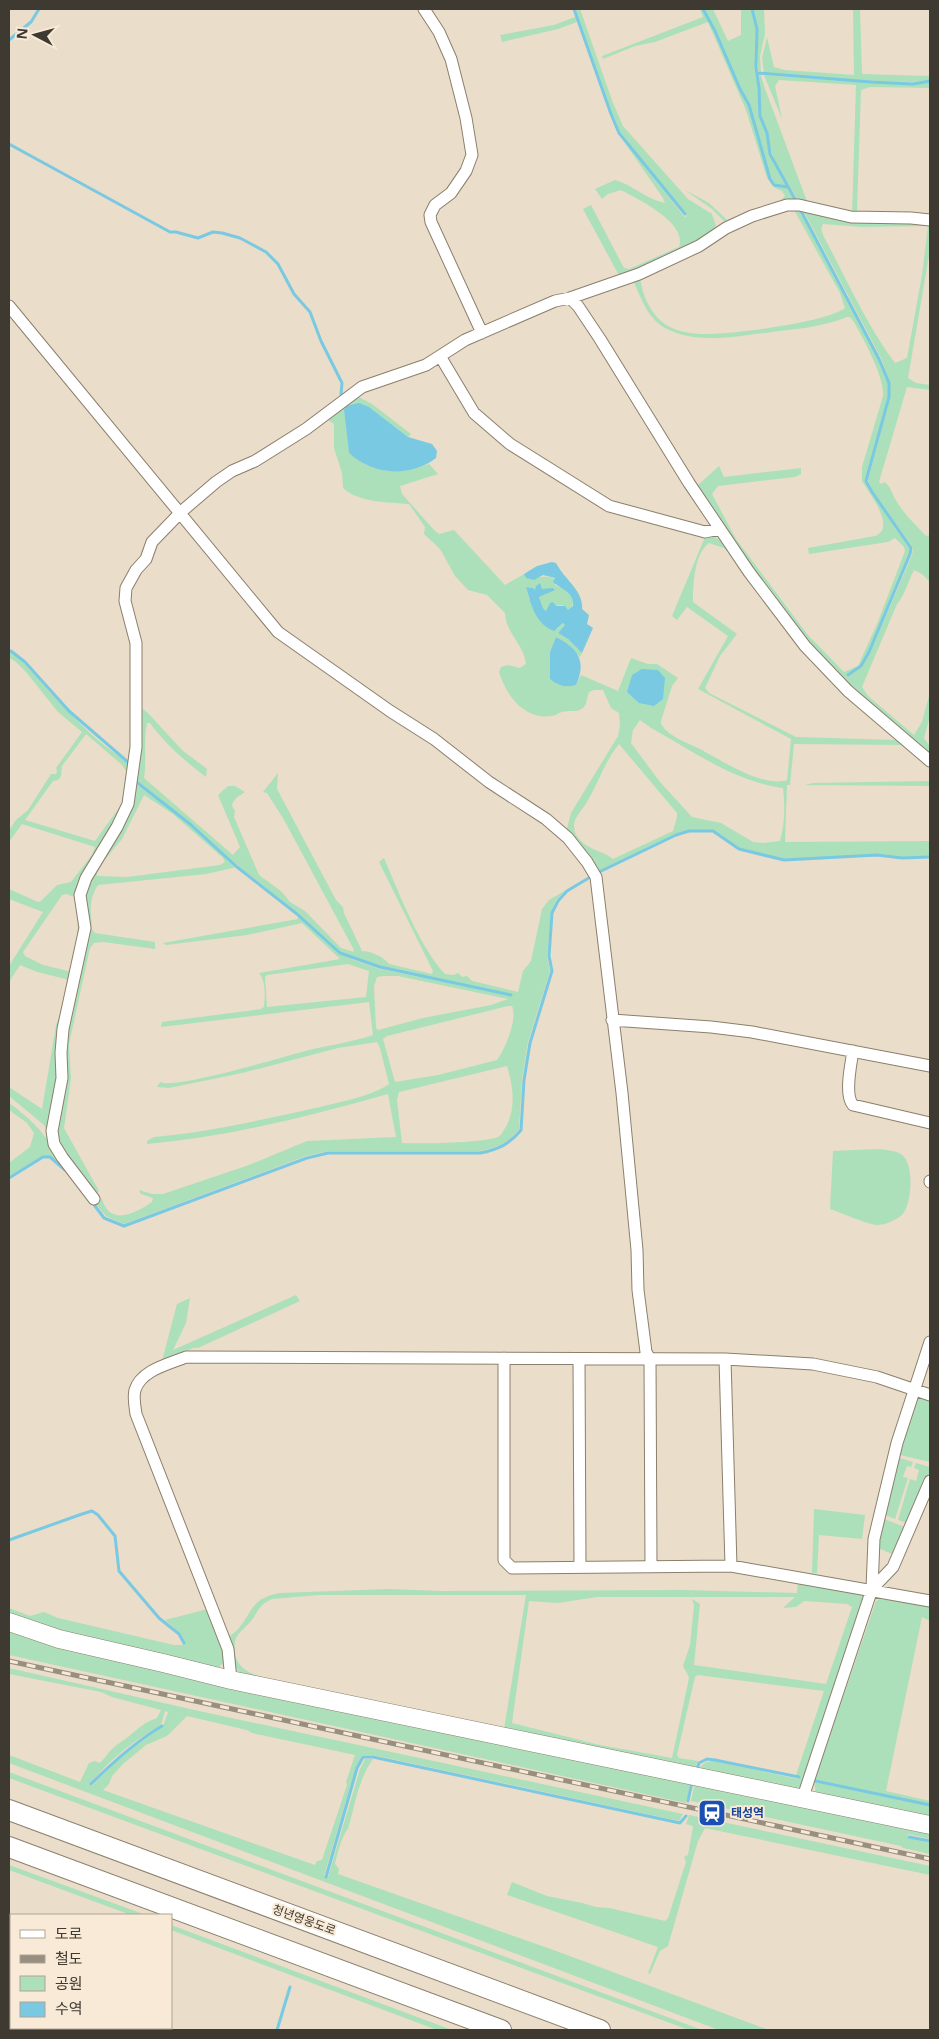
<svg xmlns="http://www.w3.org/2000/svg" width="939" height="2039" viewBox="0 0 939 2039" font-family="'Noto Sans','Noto Sans KR',sans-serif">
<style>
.green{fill:#ace0ba;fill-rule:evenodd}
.water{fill:#79c9e3}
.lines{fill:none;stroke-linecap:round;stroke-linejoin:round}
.stream{stroke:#79c9e3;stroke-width:3}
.street-casing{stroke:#8b7f6d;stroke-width:13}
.primary-casing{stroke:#8b7f6d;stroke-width:19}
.highway-casing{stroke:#8b7f6d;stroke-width:22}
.street{stroke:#fff;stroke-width:11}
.primary{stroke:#fff;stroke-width:18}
.highway{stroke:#fff;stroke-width:20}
.rail-casing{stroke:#988f81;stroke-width:5}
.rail{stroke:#f8ead6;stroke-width:3;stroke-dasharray:9;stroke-linecap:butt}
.labels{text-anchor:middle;stroke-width:4;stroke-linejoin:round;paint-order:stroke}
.transit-label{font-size:12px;font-weight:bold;fill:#164399;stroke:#f8ead6;text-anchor:start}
.street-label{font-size:12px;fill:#3e3931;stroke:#f8ead6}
</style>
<rect width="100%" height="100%" fill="#eaddc9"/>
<path class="green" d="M575 9H580L613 103 623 126 688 199 712 214 716 226 712 233 621 279 583 209 591 205 624 268 629 269 679 247C688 223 638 199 621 190L608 194 602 199 595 189 615 180C633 185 647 200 665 203L663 198 618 133 683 215 685 217 687 216 620 132 612 113Z
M700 9H703L748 105 770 179 774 186 787 188 795 202 726 223 712 209 685 190 709 203 727 220 780 201 785 196 782 191 775 188 767 178 746 110 708 22 655 42 635 46 603 59 602 56 703 17Z
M704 9H713L728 41 741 35V9H751L756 29 755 67 758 88 759 116 766 134 769 154 787 186 775 185 771 178 749 105 740 89 716 31Z
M753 9H764L765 34 760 56 761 73H759L758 67V29Z
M853 9H860L862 74 930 76V80L913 82 871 81 764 73 762 58 767 37 774 67 785 70 854 75Z
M575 17 577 22 558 29 502 42 500 35 554 25Z
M759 74 761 75 764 86 808 204 799 202 777 165 769 146 768 133 761 116Z
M764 75 871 83 913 85 925 81 930 82V88L870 87 861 90 857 210 863 216 852 215 856 85 779 80 775 86 782 119Z
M793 208H799L878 359 888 383V397L865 481 871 493 910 548 909 554 868 652 860 665 847 675 848 677 862 667 870 653 912 555 913 548 873 492 868 480 890 398V383L881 358 802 208 930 222V250L908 378 916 383 930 385V390L907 387 879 482 881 484 884 482C892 487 892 495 897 502 904 514 916 525 926 536L930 535V582L922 574 914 570C908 581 905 595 897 604L862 687 868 696 914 735 922 722 930 692V716L924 738 929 745 930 755 848 683 805 641 722 527 697 486 719 466 724 477 801 468V474L795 477 718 486 712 494 736 539 807 634 844 672 858 666 877 624 905 551 904 547 895 538 888 542 809 554 808 548 875 536C897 528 869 493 862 481V467L883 396C885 378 863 338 854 322L850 317H847C820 328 793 329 765 333 746 335 727 339 708 338 694 338 679 335 667 329 648 320 641 298 633 280L640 277C642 295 651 316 668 326 678 332 693 334 705 334 732 334 825 323 845 308L840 293ZM823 224 862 227 928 226 922 275 907 358 895 363C866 324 847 280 824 237L821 229Z
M355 395 372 404 411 434 408 437 369 407 344 410 349 453C371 474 402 475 429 464L438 474 400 486 402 494 434 530 439 534 454 530 505 585 524 574 526 578C537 579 545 574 555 579V585C563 588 570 593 574 601L571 609 568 610 562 605 555 606 550 603 547 611 543 608 539 597 549 592 548 589 534 591 533 588 526 587 529 599 557 629 563 623 565 625 558 633 568 639 582 653 580 657 568 644 556 637 550 652V679C558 686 567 688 576 685L581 675 618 691 631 658 648 664H657L678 678 672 686 661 721V724C669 737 686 742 700 749 721 760 763 788 787 780L791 739 698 689 728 636 687 607 677 620 672 616 705 537C718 533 726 547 732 556L724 548 709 543C694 554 693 585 693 602L737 634 720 656 705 688 709 693 796 737 898 740 904 745 794 744 790 785H787L785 842 930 841V856L902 857 877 855 784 859 739 848 714 830H689L675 834 597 872 566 832 571 813 618 736 620 726 619 713 611 708 603 690H594L589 692C587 697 587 703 584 707 579 713 569 710 562 712 558 713 555 716 551 716 524 720 506 695 499 672L501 667 508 665 520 668 526 664C524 644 506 634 505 613L487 595 468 590 455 576 440 549 424 534 425 527 409 504C387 502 360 503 343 488L342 473 334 448V424L325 418ZM640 720 651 728C693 751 735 782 783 788 785 805 785 824 780 841L763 843 753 842 721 823 692 817 660 782 631 743 633 730ZM619 744 677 813V817L673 831 613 859C602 850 586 850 577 836 575 834 574 829 574 825 574 818 581 811 585 805 598 785 604 762 619 744Z
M9 652H11C25 663 36 676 48 690 72 716 98 744 128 762L130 776 127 803 86 872 82 924 60 1066 48 1133 44 1125 9 1096V1087L42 1109 56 1025 64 1005 68 982 66 979 37 972 20 965 9 982V966L43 912 9 899V889L38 902 41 901 57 885 71 882 92 855 95 847 22 824 9 842V830L16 820 28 810 51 774H56L57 771 56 768 82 732 58 712 26 672 15 661 9 658ZM86 734 121 764 127 772 124 801 95 841 25 820 53 781 58 780 61 776 62 766ZM66 894 75 897C80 929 78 938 70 969L68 971 43 965 25 956 23 952 58 901 62 895Z
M138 705 148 713 182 750 207 769 206 777C184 760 167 746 150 723H147C143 741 147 760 144 778L233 855 240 847 218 795 228 786H235L245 792C239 796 233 799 232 806L235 811 234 817 259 875 282 892 290 902 305 911 341 948 354 952 353 948 283 818 267 793 263 792 278 773 277 789 336 900 343 907 344 913 362 951C371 951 384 957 389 964L432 974 433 971 379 862 384 858C399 893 419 946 445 974L454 975 458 973 462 977 467 976 472 981 518 992 523 971 531 961 542 909 549 900 566 890 556 900 551 913 547 956 550 971 528 1042 522 1079 519 1129C509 1143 496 1148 480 1151H328L306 1156 124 1224 106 1216 94 1202 97 1198 102 1199C110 1227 136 1213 152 1202L153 1198 141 1194 139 1190 152 1194H163L249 1165 307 1141 396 1137 388 1094C309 1116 228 1137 147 1144V1141L154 1137C210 1132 265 1119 320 1107 340 1102 372 1096 389 1084L380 1048 377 1042 338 1048 242 1073 169 1088 157 1087 160 1082C175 1090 286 1056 309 1050 330 1045 353 1042 373 1035L369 1002 161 1027 162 1022 261 1009 264 1007C265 997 266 981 259 973L340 959 302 923 247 935 166 945 163 943 298 919 297 915 340 954 354 960 380 969 514 996 380 967 341 953 298 913 238 866 190 823 139 784 135 777ZM348 964 369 971 366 997 267 1007 265 977 267 975ZM383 976H398L508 999 491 1005 423 1018 378 1030 376 1028 374 986 377 977ZM508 1006H512C518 1019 505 1049 497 1060L438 1075 395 1082 383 1039 387 1036ZM507 1066C513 1086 516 1106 507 1125 504 1129 502 1135 498 1137 484 1143 420 1144 402 1143L397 1100 399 1092Z
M134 780 137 785 189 824 237 867 206 874 98 885C88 900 91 912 92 929L95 933 155 942V949L103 942 94 943 90 948 69 1044 71 1079 64 1128 99 1191 94 1196 67 1157 56 1135 84 894ZM144 795 173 814 223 858 225 862 220 865 127 877 97 876V869L122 839Z
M930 781V786L805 785 813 783Z
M9 1103C29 1117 52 1139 60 1163L50 1156H43L9 1176V1163L30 1147 34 1133 27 1123 9 1110Z
M878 1149C886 1150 894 1150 901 1154 915 1163 912 1204 902 1215 896 1220 885 1225 877 1225 866 1224 842 1213 830 1209L833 1151Z
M296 1295 300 1301 198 1348H193L162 1361 177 1304 190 1298 186 1323 173 1350Z
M916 1396 930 1401V1462L900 1455Z
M899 1458 913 1462 911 1467 907 1466 903 1477 908 1478 895 1519 885 1515Z
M916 1463 930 1467V1472L907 1523 898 1520 910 1479 916 1481 919 1470 914 1468Z
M814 1509 865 1515 862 1539 819 1535 817 1573H812Z
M884 1519 905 1527 892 1554 878 1548Z
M798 1580 810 1584 811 1587 855 1591 864 1596 802 1784 797 1789 698 1771C702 1763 707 1761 715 1761L798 1779 800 1777 796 1775 824 1691 698 1675 695 1677 677 1755 679 1758 698 1761 694 1769 504 1729 526 1595H319L272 1599C258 1605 259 1611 251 1621 247 1626 239 1632 236 1638 234 1643 235 1649 235 1654 239 1673 257 1675 273 1681L239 1672C231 1663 230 1648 230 1636 233 1633 237 1631 239 1628 254 1609 252 1598 280 1593L389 1589 441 1591 682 1590 797 1593ZM597 1597H795L783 1608 796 1607 804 1601 847 1604 852 1607 826 1684 694 1665 700 1604 692 1599 694 1605 690 1645 683 1666 689 1677 688 1683 672 1758 600 1745 512 1723 529 1601 558 1603Z
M880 1599 930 1606V1621L922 1617 886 1791 930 1801V1804L819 1780 818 1781 930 1806V1819L816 1795 814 1782 876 1601Z
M9 1608 30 1616 44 1612 58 1618 174 1645H182L185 1642 180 1633 165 1620 208 1609 220 1636 224 1662 217 1669 112 1645 9 1616Z
M9 1629 691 1782 686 1803 9 1655Z
M9 1668 199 1711 683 1814 679 1821 373 1755H362L356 1767 324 1876 328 1877 360 1769 365 1759H373C358 1780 355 1805 348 1829 342 1835 337 1855 335 1864L339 1869 338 1874 559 1952 769 2030H719L9 1763V1755L80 1782 89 1763 95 1761 99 1763C105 1760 107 1753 112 1749 117 1744 123 1741 128 1737 139 1728 143 1723 157 1718L161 1710 112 1697 101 1692 9 1674ZM165 1711 168 1712 163 1726 119 1758 92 1786 89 1785C108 1761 134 1740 161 1725ZM187 1716 247 1730 252 1733 355 1755 346 1782 347 1785 322 1860 317 1861 315 1865 103 1790 109 1784 112 1776 123 1764 146 1745 167 1736Z
M9 1772 702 2030H689L9 1778Z
M695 1782 930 1831V1839L908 1834 907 1837 930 1843V1854L903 1848 901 1846 691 1801Z
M689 1815 930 1866V1875L705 1828 698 1841 668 1946 660 1951 650 1974 648 1973 658 1947 507 1895 512 1882 547 1896 582 1903 596 1907 609 1908 665 1921 668 1918 686 1862 684 1857 688 1855 693 1826 686 1824Z
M9 1865 135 1911 145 1915H131L9 1870Z
M171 1925 452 2030H437L171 1930Z"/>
<path class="water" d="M359 403 369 407 408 437 432 444 437 451 436 458C410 478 372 475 349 453L344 410 346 406Z
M552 562 556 563C564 579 584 591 582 609L589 615 587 624 593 628 582 653 568 639 558 633 565 625 563 623 554 631C535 624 531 604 526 587L533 588 535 590 536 586 540 583 542 589 553 588 555 590 539 597 543 608 546 611 550 603 553 602 556 606H565L568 610 573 606C575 593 561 589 553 582L555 578 543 575 534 580 526 578 524 574 537 566Z
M556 637C578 648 587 661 576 685 567 688 558 686 550 679V652Z
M642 669 658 670 665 678 663 699 654 706 639 703 627 692 632 675Z"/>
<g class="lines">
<path class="stream" d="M574 9 611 114 619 133 685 214
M703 9 715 31 740 89 749 105 770 179 774 185 788 187
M752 9 757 29 756 67 759 88 760 116 767 133 770 154 796 201
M9 40 31 22 39 9
M758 73 871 82 913 84 930 81
M9 144 170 232H176L198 238 213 232 222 233 240 238 266 252 278 264 294 294 310 312 321 341 342 383 341 394
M800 209 879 359 889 383V397L866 481 872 492 911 548 910 554 869 652 861 666 848 675
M9 652 11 651 25 662 69 711 129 763
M135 781 190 824 237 867 297 914 340 953 380 967 511 995
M597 873 676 835 689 831H713L739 849 784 860 877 855 902 858 930 857
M9 1178 43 1157H50L65 1170
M92 1202 104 1218 124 1226 307 1158 328 1153H480C497 1150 510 1144 521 1130L524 1080 530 1043 552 971 549 956 552 913 558 901 567 891 592 876
M9 1540 82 1514 92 1511 98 1515 115 1536 119 1571 159 1618 179 1634 184 1643
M696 1772 699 1763 707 1759 715 1760 799 1777
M816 1781 930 1805
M91 1784C113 1762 135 1742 162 1726
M688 1801 692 1782
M909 1837 930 1841
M326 1877 357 1768 363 1757H373L680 1823 686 1816
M277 2030 290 1987"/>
<defs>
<path id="street" d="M424 9 439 32 451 59 466 118 472 155 466 171 451 193 435 205 430 215 431 222 482 333
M570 298 639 274 699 246 726 228 752 216 787 205H799L851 217 911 218 930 220
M9 306 278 632 390 711 434 739 489 782 546 819 568 838 587 862 596 877 622 1093 637 1250 638 1290 646 1352 650 1359 651 1565
M440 356 474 413 510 444 609 506 705 532 719 529
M612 1020 711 1027 752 1032 930 1066
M853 1051C851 1064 844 1095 853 1105L930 1123
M930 1181V1182
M94 1199 62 1157 54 1144 52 1131 62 1078 61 1053 63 1029 85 928 80 895 86 878 117 827 128 804 136 747V643L125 601 126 588 136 570 146 559 152 542 181 512 216 482 232 471 255 461 306 429 362 387 426 365 465 340 555 301 570 298 578 306 600 339 689 483 749 572 805 646 848 691 930 761
M504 1358V1560L512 1568 731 1566 930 1601
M579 1359 580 1566
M725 1359 731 1566
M872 1589 874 1539 897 1443 930 1342
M231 1680 228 1649 136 1414C135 1407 133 1397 135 1390 141 1370 169 1364 186 1357L725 1359 813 1364 877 1377 930 1395
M803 1797 872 1589 893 1567 930 1481"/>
<path id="primary" d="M9 1622 59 1639 163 1663 231 1680 930 1825"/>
<path id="highway" d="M9 1810 600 2030
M9 1847 501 2030"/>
</defs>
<use href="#street" class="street-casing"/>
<use href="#primary" class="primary-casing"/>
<use href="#highway" class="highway-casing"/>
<use href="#street" class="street"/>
<use href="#primary" class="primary"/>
<use href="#highway" class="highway"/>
<defs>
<path id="rail" d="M9 1661 930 1859"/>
</defs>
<use href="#rail" class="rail-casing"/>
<use href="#rail" class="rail"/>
</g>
<defs>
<symbol id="station-square" viewBox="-11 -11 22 22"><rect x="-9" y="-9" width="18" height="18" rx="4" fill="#1a4fb4" stroke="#f8ead6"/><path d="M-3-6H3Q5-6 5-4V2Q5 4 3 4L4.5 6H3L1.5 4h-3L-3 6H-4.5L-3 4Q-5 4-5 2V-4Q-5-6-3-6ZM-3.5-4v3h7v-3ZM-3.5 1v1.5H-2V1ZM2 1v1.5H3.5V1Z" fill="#fff"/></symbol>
</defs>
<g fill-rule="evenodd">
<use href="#station-square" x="696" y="1797" width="32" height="32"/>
</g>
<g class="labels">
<g class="transit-label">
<text x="731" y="1817">태성역</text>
</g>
<g class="street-label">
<text transform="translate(304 1920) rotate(20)" y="4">청년영웅도로</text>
</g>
</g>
<rect width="939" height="2039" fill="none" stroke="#3e3931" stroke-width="20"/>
<rect x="10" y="1914" width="162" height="115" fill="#f8ead6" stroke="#aea394"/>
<rect x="20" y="1930" width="25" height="8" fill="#ffffff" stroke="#aea394"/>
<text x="55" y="1939" font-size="15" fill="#3e3931">도로</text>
<rect x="20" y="1955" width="25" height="8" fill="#988f81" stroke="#aea394"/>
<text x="55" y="1964" font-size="15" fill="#3e3931">철도</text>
<rect x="20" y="1976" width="25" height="15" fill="#ace0ba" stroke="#aea394"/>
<text x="55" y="1989" font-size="15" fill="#3e3931">공원</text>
<rect x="20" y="2002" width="25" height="15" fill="#79c9e3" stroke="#aea394"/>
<text x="55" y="2014" font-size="15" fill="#3e3931">수역</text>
<g transform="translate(35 35) rotate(276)" stroke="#f8ead6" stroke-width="4" paint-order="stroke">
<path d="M0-4L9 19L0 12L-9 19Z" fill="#3e3931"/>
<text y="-8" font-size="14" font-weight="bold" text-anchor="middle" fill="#3e3931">N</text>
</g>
</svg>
